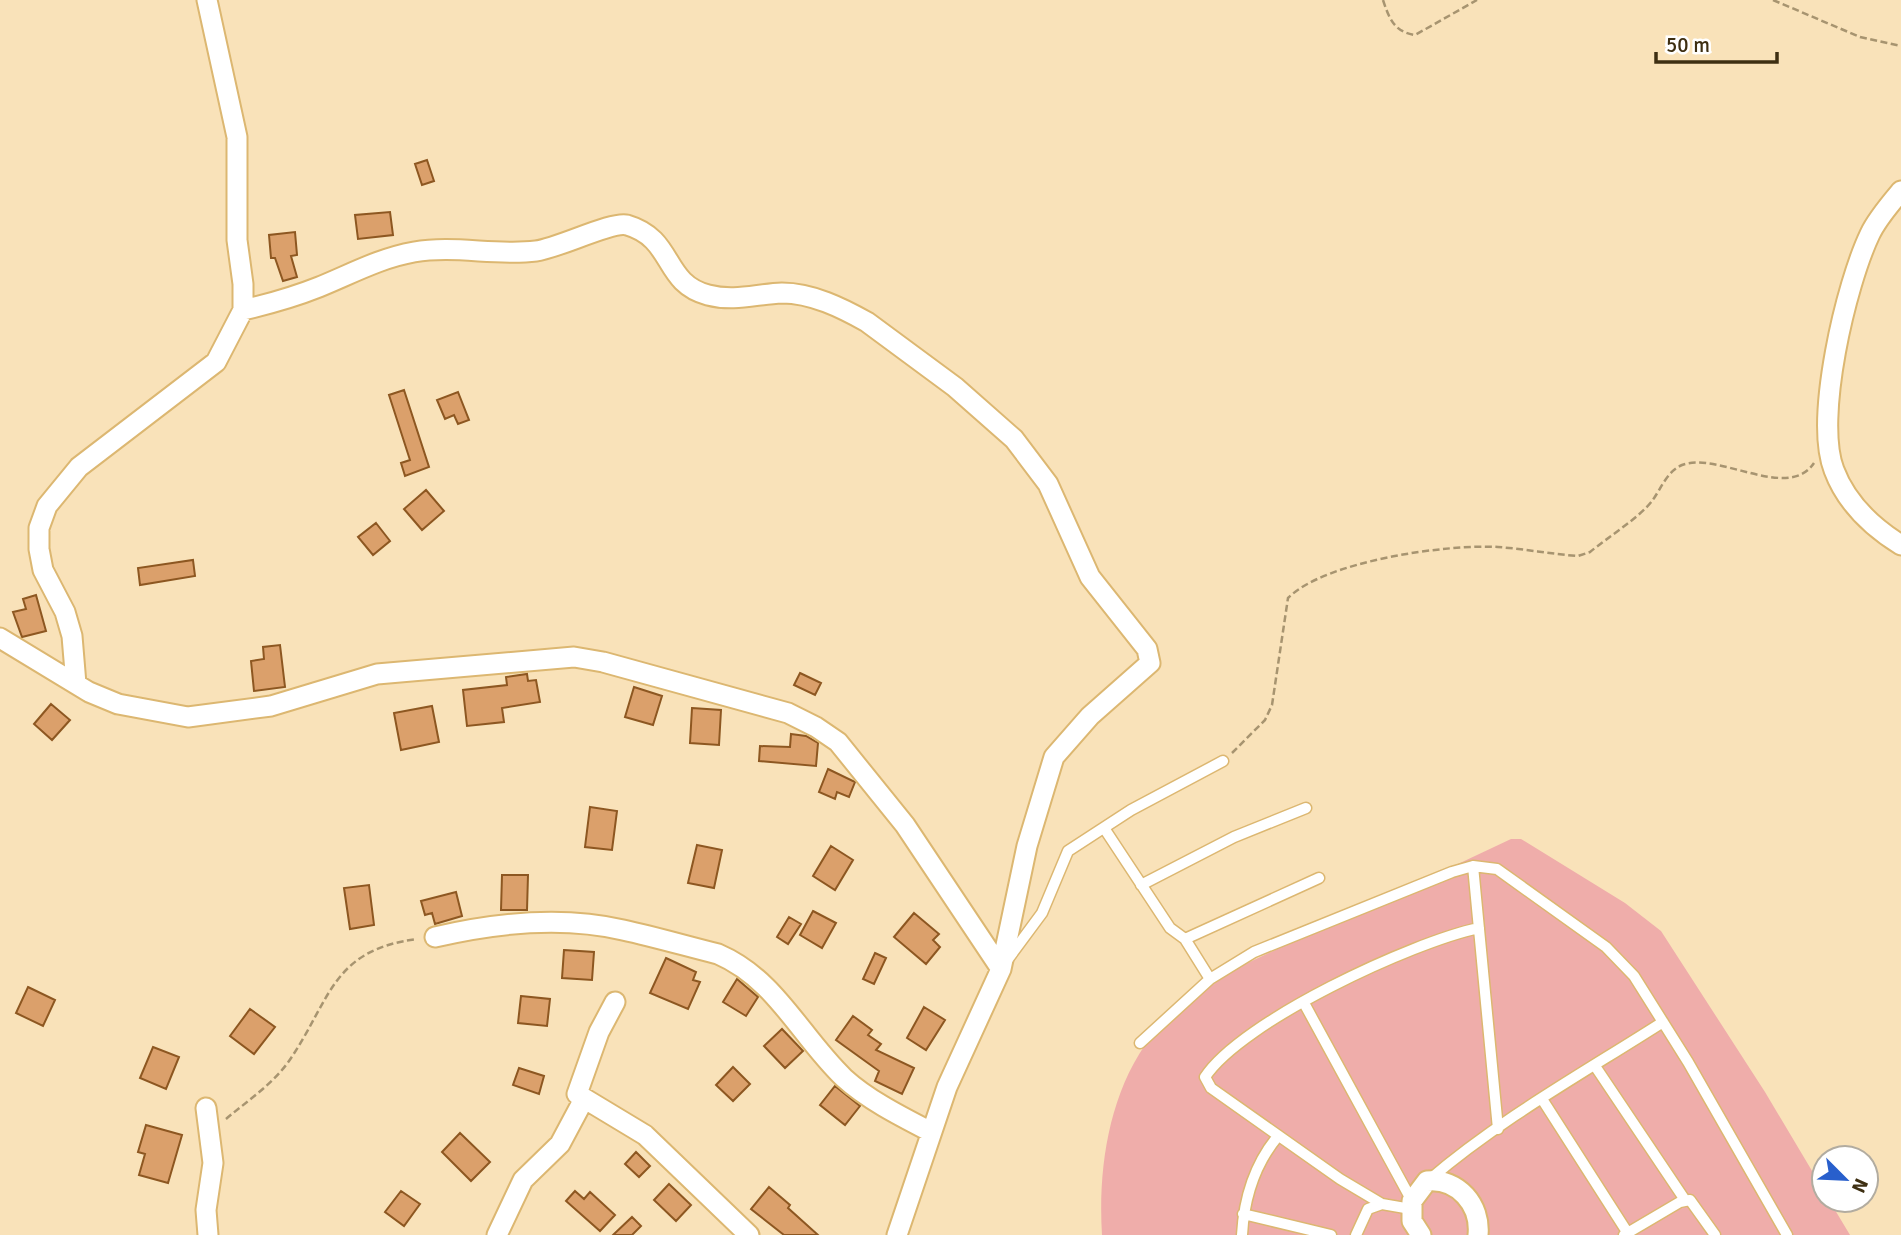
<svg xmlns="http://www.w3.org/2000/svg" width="1901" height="1235" viewBox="0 0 1901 1235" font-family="Signika,sans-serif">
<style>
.green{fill:#efadaa}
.building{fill:#dba06b;stroke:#8d5721;stroke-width:2}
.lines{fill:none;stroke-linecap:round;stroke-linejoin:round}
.lane-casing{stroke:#dcb771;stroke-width:13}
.street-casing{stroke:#dcb771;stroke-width:23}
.path{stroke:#a79470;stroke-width:2.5;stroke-dasharray:7 3.5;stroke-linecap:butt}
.lane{stroke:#fff;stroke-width:10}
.street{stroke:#fff;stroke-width:19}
</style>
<rect width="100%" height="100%" fill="#f9e2b9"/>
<path class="green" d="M1511 839H1521L1625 903 1661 931 1765 1092 1824 1191V1200H1829L1850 1235H1102C1098 1171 1108 1099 1145 1045 1164 1017 1210 986 1239 967Z"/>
<path class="building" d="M427 160 434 181 422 185 415 164Z
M390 212 393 235 358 239 355 215Z
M295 232 297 255 291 256 297 277 283 281 275 258H271L269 235Z
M404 390 429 467 405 476 401 463 410 460 389 395Z
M458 392 469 420 458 424 454 415 445 419 437 400Z
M426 490 444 511 422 530 404 509Z
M376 523 390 541 373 555 358 537Z
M193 560 195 576 140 585 138 568Z
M36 595 46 631 22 637 13 612 26 609 23 599Z
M280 645 285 687 254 691 251 661 264 659 263 647Z
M800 673 821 683 815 695 794 685Z
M527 674 528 681 536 680 540 702 502 708 504 722 467 726 463 690 507 685 506 677Z
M634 687 662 696 653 725 625 717Z
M51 704 70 720 52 740 34 724Z
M432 706 439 742 401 750 394 713Z
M692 708 721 710 719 745 690 743Z
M791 734 806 736 818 743 816 766 759 761 760 746 790 747Z
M828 769 855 782 849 797 837 792 835 799 819 792Z
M590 807 617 811 612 850 585 847Z
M697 845 722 850 714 888 688 883Z
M831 846 853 860 835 890 813 876Z
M502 875H528L527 910H501Z
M369 885 374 925 350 929 344 888Z
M456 892 462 916 435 924 432 913 425 915 421 901Z
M813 911 836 923 822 948 800 935Z
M914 913 939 934 933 940 940 947 926 964 894 937Z
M789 917 801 924 788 944 777 937Z
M564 950 594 952 592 980 562 978Z
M875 953 886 958 874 984 863 979Z
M666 958 696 972 693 980 700 982 688 1009 650 993Z
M737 979 758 997 746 1016 723 1002Z
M28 987 55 1000 43 1026 16 1013Z
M521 996 550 999 547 1026 518 1023Z
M924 1007 945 1020 926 1050 907 1038Z
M250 1009 275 1027 254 1054 230 1036Z
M853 1016 872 1030 868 1035 881 1044 876 1050 914 1068 902 1094 875 1081 879 1071 836 1040Z
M782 1029 803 1051 785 1068 764 1046Z
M153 1047 179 1057 166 1089 140 1078Z
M733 1067 750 1084 733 1101 716 1085Z
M519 1068 544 1076 539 1094 513 1085Z
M835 1086 860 1106 845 1125 820 1105Z
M146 1125 182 1135 168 1183 139 1175 145 1154 138 1152Z
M460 1133 490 1162 471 1181 442 1152Z
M636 1152 650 1166 639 1177 625 1164Z
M669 1184 691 1205 676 1221 654 1200Z
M769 1187 790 1205 788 1208 818 1235H784L751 1209Z
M401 1191 420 1204 404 1226 385 1212Z
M575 1191 584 1199 590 1192 615 1215 600 1231 566 1201Z
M632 1217 641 1226 632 1235H613Z"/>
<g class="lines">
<defs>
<path id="lane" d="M1104 828 1170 928 1185 939
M1141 885 1234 837 1306 808
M1008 959 1042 913 1068 851 1131 810 1223 761
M1210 979 1185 939 1319 878
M1304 1003 1412 1201
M1140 1043 1210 979 1254 952 1452 872 1473 866
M1595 1066 1685 1200
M1542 1099 1629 1235
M1498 1129 1473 866 1497 869 1606 947 1634 976 1688 1062 1787 1235
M1429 1180C1500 1119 1585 1072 1663 1022
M1382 1204 1411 1209
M1243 1214 1331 1235
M1242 1235C1244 1198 1254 1165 1278 1136
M1356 1235 1368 1209 1382 1204 1340 1179 1211 1088 1205 1077C1242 1021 1412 942 1479 928
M1624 1235 1680 1202 1690 1200 1715 1235"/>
<path id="street" d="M1901 191C1890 204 1877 219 1870 234 1846 284 1814 419 1834 470 1846 502 1872 527 1901 545
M243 310C269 304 294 297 319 287 351 274 380 258 414 252 455 245 495 256 536 251 559 248 612 221 627 225 675 239 662 283 708 295 735 302 756 294 782 293 812 293 842 308 867 322L955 387 1014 439 1048 484 1090 577 1147 649 1150 663 1090 716 1054 757 1027 846 1001 969 947 1087 897 1235
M0 638 89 692 118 704 188 717 271 706 377 674 574 657 603 662 788 713 816 727 838 742 905 825 1001 969
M76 684 72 636 65 612 43 570 39 549V528L47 506 79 467 216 362 243 310V284L237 240V137L207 0
M435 937C495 923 563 916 623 930 655 937 686 946 718 954 776 979 800 1036 844 1078 868 1100 902 1117 931 1132
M615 1002 599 1032 577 1094 645 1135 749 1235
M206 1108 213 1163 206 1210 208 1235
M497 1235 523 1180 560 1144 584 1099
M1421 1235 1412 1221V1201L1427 1181C1458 1178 1481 1205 1478 1235"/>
</defs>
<use href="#lane" class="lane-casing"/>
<use href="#street" class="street-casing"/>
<path class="path" d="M1383 0C1389 18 1394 32 1415 35L1477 0
M1773 0 1860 37 1901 46
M1232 753 1265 720 1272 705 1288 598C1325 561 1446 544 1498 547 1525 549 1551 554 1578 556L1590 552C1607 538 1640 517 1652 501 1661 489 1667 471 1682 465 1718 451 1788 502 1814 463
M226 1119C247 1101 272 1085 289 1061 331 1000 331 950 417 939"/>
<use href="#lane" class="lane"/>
<use href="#street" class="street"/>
</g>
<g transform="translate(1845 1179) rotate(114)"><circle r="33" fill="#ffffff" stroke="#b2aca0" stroke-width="2"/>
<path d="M0-5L12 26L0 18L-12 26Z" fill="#285fcc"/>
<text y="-10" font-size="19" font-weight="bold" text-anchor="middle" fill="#3e2f12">N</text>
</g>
<path d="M1656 52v10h121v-10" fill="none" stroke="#3e2f12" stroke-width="3.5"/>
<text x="1666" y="52" font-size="21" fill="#3e2f12" stroke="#ffffff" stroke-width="5" paint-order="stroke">50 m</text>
</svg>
